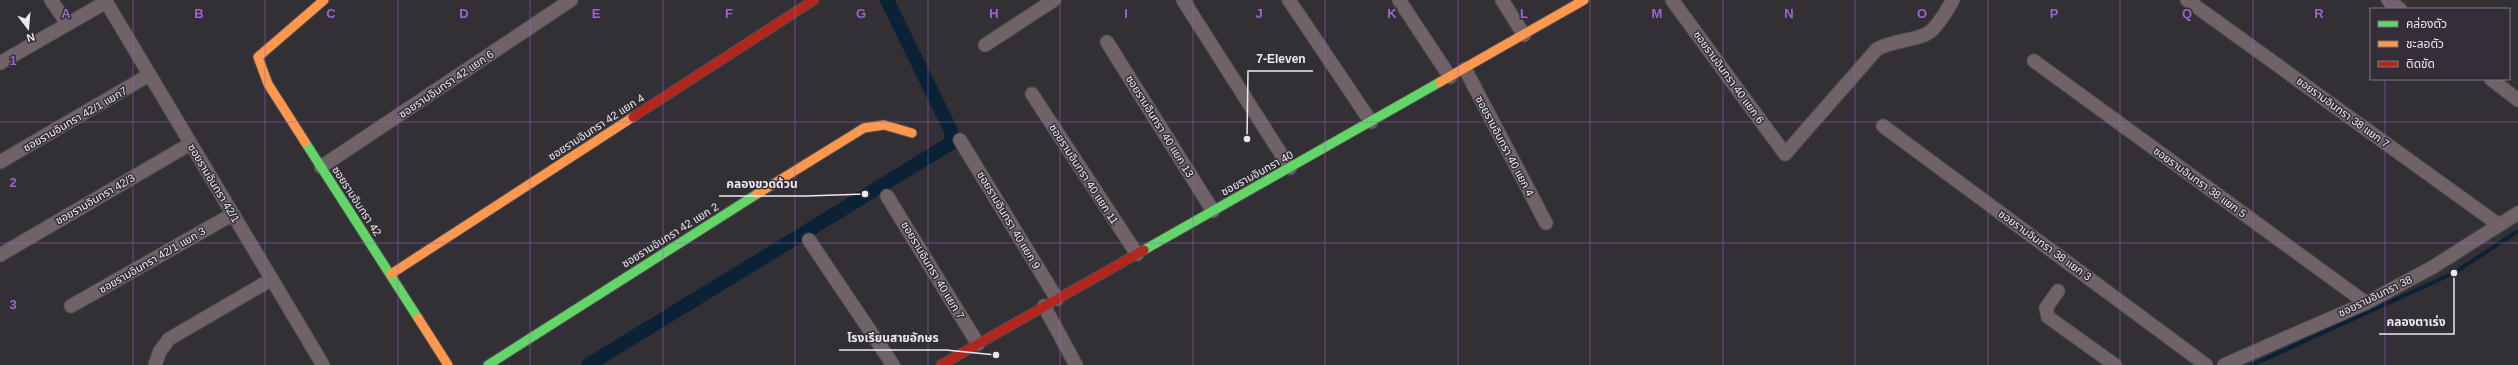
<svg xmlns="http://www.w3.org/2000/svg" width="2518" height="365" viewBox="0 0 2518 365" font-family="Arial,'Noto Sans Thai',sans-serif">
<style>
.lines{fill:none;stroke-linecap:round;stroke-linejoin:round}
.stream{stroke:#0b2236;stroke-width:4}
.canal{stroke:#0b2236;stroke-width:14}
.street-casing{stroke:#514f52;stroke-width:15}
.fast-casing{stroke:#514f52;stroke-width:11}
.slow-casing{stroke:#514f52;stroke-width:11}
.jam-casing{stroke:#514f52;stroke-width:11}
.street{stroke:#6f6367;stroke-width:13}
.fast{stroke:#63d668;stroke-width:9}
.slow{stroke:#ff974d;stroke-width:9}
.jam{stroke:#b3261e;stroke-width:9}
.grid{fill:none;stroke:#9d65cd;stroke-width:1;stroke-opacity:0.55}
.labels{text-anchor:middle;stroke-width:3;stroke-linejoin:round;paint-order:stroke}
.street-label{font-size:11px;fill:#edeaef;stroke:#332e37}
.grid-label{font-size:13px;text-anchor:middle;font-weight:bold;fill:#9d65cd;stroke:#332e37;stroke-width:3;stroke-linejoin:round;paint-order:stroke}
.leader{fill:none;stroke:#edeaef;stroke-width:1.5}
.callout-dot{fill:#edeaef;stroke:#332e37;stroke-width:1.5}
.callout-label{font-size:12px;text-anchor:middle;font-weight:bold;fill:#edeaef;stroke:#332e37;stroke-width:3;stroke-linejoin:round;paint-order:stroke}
</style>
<rect width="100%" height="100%" fill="#333035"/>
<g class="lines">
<path class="stream" d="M2252 365 2454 273 2518 231"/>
<path class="canal" d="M588 365 951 143V131L887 0"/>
<defs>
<path id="street" d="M51 0 67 23
M105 0 323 365
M1183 0 1290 168
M1289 0 1371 122
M1399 0 1450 77
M1502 0 1524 35
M1672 0 1785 154 1877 49C1894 40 1921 40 1931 31 1940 23 1947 10 1953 0
M2187 0 2499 225
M2388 0 2400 9
M1107 42 1213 211
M985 45 1054 0
M2034 61 2366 303
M0 63 106 2
M1465 69 1546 223
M2491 79 2518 100
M1032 94 1137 254
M1883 126 2206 365
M960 140 1057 299
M0 162 149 75
M321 167 571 0
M887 196 978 344
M809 240 893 365
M0 255 190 144
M2058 291 2046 308 2048 317 2115 365
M71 306 233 214
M1044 306 1076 365
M155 365 160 351 169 339 272 279
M2224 365 2366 303 2433 267 2518 213"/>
<path id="fast" d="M305 142 418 318
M1144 250 1440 82
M488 365 757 194"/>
<path id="slow" d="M1440 82 1584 0
M305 142 268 84 258 57 324 0
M757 194 864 128 884 125 912 133
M391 274 633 117
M418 318 448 365"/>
<path id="jam" d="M633 117 814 0
M941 365 1144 250"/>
</defs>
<use href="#street" class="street-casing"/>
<use href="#fast" class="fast-casing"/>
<use href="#slow" class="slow-casing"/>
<use href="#jam" class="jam-casing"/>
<use href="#street" class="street"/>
<use href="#fast" class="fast"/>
<use href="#slow" class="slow"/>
<use href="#jam" class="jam"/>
</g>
<path class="grid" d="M133 0V365M265 0V365M398 0V365M530 0V365M663 0V365M795 0V365M928 0V365M1060 0V365M1193 0V365M1325 0V365M1458 0V365M1590 0V365M1723 0V365M1855 0V365M1988 0V365M2120 0V365M2253 0V365M2385 0V9M2385 79V365M0 122H2518M0 243H2518"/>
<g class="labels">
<g class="street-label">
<text transform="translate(1729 77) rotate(54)" y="4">ซอยรามอินทรา 40 แยก 6</text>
<text transform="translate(446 84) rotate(-34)" y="4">ซอยรามอินทรา 42 แยก 6</text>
<text transform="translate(2343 112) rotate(36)" y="4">ซอยรามอินทรา 38 แยก 7</text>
<text transform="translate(75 119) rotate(-30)" y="4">ซอยรามอินทรา 42/1 แยก7</text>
<text transform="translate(1160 126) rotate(58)" y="4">ซอยรามอินทรา 40 แยก 13</text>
<text transform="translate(596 127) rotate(-33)" y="4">ซอยรามอินทรา 42 แยก 4</text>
<text transform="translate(1505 146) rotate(62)" y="4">ซอยรามอินทรา 40 แยก 4</text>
<text transform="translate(1257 173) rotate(-29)" y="4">ซอยรามอินทรา 40</text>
<text transform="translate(1084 174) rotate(57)" y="4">ซอยรามอินทรา 40 แยก 11</text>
<text transform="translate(2200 182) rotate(36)" y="4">ซอยรามอินทรา 38 แยก 5</text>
<text transform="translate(214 183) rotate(59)" y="4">ซอยรามอินทรา 42/1</text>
<text transform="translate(95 199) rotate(-30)" y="4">ซอยรามอินทรา 42/3</text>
<text transform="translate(357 201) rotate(57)" y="4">ซอยรามอินทรา 42</text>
<text transform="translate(1009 220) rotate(59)" y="4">ซอยรามอินทรา 40 แยก 9</text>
<text transform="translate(670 235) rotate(-32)" y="4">ซอยรามอินทรา 42 แยก 2</text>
<text transform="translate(2045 245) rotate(36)" y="4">ซอยรามอินทรา 38 แยก 3</text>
<text transform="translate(152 260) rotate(-30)" y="4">ซอยรามอินทรา 42/1 แยก 3</text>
<text transform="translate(933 270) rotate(59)" y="4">ซอยรามอินทรา 40 แยก 7</text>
<text transform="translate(2375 296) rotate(-26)" y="4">ซอยรามอินทรา 38</text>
</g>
</g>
<g class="grid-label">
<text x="66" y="18">A</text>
<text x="199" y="18">B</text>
<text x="331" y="18">C</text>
<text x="464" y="18">D</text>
<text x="596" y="18">E</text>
<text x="729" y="18">F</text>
<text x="861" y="18">G</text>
<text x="994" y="18">H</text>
<text x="1126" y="18">I</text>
<text x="1259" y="18">J</text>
<text x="1392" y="18">K</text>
<text x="1524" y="18">L</text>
<text x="1657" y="18">M</text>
<text x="1789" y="18">N</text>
<text x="1922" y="18">O</text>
<text x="2054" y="18">P</text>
<text x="2187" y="18">Q</text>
<text x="2319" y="18">R</text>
<text x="13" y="65">1</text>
<text x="13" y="187">2</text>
<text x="13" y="309">3</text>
</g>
<path class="leader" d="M1247 139L1248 71H1313M865 194L806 196H719M2454 273L2454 334H2379M996 355L946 350H839"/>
<g class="callout-dot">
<circle cx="1247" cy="139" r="4"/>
<circle cx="865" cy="194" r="4"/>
<circle cx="2454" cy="273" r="4"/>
<circle cx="996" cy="355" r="4"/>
</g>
<g class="callout-label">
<text x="1281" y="63">7-Eleven</text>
<text x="762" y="188">คลองขวดด้วน</text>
<text x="2416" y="326">คลองตาเร่ง</text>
<text x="893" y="342">โรงเรียนสายอักษร</text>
</g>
<rect x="2370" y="8" width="140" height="72" fill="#332e37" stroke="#7d7981"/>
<rect x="2378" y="21" width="20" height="6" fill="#63d668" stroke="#7d7981"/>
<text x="2406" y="28" font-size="12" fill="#edeaef">คล่องตัว</text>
<rect x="2378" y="41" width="20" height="6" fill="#ff974d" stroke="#7d7981"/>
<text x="2406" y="48" font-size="12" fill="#edeaef">ชะลอตัว</text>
<rect x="2378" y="61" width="20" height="6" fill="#b3261e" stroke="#7d7981"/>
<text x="2406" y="68" font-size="12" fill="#edeaef">ติดขัด</text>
<g transform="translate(28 28) rotate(164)" stroke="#332e37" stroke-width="3" paint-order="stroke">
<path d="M0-3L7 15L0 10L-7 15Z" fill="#edeaef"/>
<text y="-6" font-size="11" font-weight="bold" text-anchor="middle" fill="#edeaef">N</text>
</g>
</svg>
